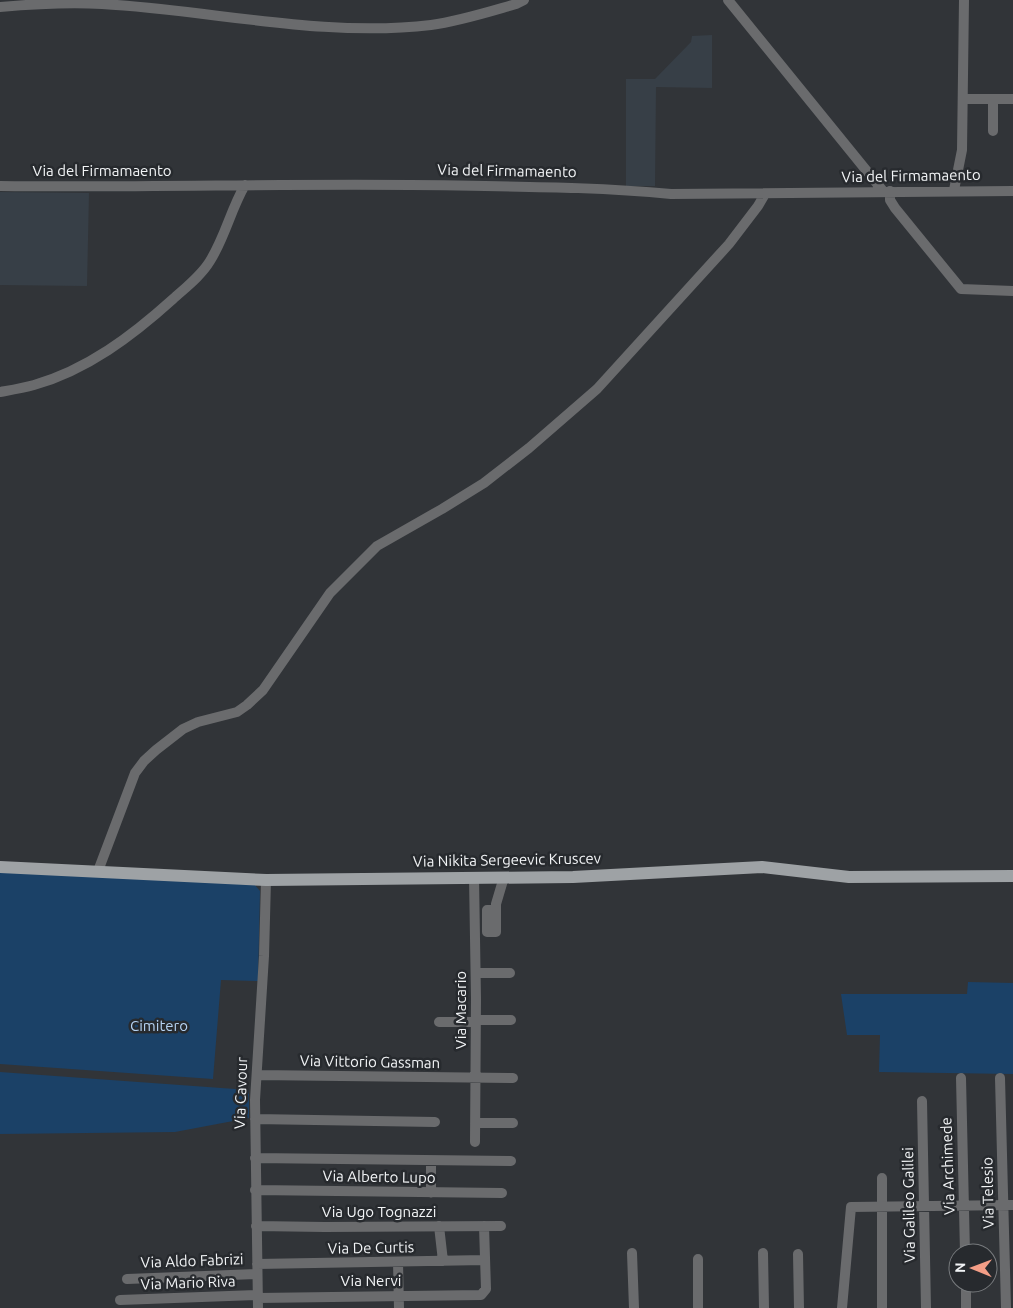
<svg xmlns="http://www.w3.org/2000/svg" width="1013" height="1308" viewBox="0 0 1013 1308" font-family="Ubuntu,sans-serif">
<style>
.built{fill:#373f47}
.green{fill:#1b4167}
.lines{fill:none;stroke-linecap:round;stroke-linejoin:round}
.minor{stroke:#6a6b6d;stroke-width:10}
.major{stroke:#9ea2a5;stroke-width:12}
.labels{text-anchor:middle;stroke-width:5;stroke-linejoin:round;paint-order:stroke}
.street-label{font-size:15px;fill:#f2f4f6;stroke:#272a2e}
.park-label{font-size:15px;fill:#b5d2f2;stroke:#272a2e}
</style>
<rect width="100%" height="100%" fill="#313438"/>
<path class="built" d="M712 35V88L656 87 655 186H626V79H655L691 42 692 36Z
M0 192 89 193 87 286 0 285Z"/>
<path class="green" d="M0 872 254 884 260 891 258 981 221 980 213 1079 0 1064Z
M968 982 1013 983V1074L879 1072 880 1035H847L841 994H967Z
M0 1072 249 1090V1118L175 1132 0 1134Z"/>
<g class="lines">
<path class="minor" d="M728 0 883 191
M0 7C34 4 68 2 102 4 212 10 321 38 431 25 460 21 488 12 516 4L524 0
M964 99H1013
M993 131V99
M0 186C162 188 323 182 485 186 547 187 609 188 671 194L1013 191
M954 190 962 150 964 0
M890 191V200L895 208 961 289 1013 291
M0 392C11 390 23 388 34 385 87 370 132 336 173 299 185 288 201 276 210 261 225 237 231 209 245 185
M98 871 135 773 144 761 156 750 183 729 198 722 237 712 247 705 263 690 330 593 377 546 442 509 484 483 529 448 597 389 729 244 758 206 765 194
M474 877 476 999 475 1142
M496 910H487V932H496V904L504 877
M476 973H510
M476 1020H511
M439 1022H476
M257 1075 513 1078
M961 1078 965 1253
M1000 1078 1006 1308
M922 1101 926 1308
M255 1119 435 1122
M475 1123H513
M255 1158 511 1161
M882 1178V1308
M255 1190 502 1193
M431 1193V1161
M256 1226 325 1227 501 1226
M439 1226 443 1261
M632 1253 634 1308
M763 1253 764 1308
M798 1254 799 1308
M698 1259V1308
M398 1262 399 1308
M257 1264 485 1260
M127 1279 257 1274
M966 1283V1308
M258 1298 481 1295 486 1289 484 1226
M120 1300 258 1295
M258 1308 255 1100 264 956 266 880
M842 1308 851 1207 1013 1205"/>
<path class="major" d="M0 867 266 880 573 877 762 867 849 877 1013 876"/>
</g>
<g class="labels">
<g class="street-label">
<text x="102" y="176">Via del Firmamaento</text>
<text transform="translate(507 171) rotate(1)" y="5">Via del Firmamaento</text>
<text transform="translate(911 176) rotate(-1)" y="5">Via del Firmamaento</text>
<text transform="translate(507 860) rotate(-1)" y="5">Via Nikita Sergeevic Kruscev</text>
<text transform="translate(461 1010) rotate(-90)" y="5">Via Macario</text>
<text transform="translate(370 1062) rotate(1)" y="5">Via Vittorio Gassman</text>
<text transform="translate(241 1093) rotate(-88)" y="5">Via Cavour</text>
<text transform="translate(948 1166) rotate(-92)" y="5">Via Archimede</text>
<text transform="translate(379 1177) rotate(1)" y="5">Via Alberto Lupo</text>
<text transform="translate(988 1193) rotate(-91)" y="5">Via Telesio</text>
<text transform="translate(909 1205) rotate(-91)" y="5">Via Galileo Galilei</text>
<text x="379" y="1217">Via Ugo Tognazzi</text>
<text transform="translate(371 1248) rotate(-1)" y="5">Via De Curtis</text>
<text transform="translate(192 1261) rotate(-2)" y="5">Via Aldo Fabrizi</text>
<text x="371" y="1286">Via Nervi</text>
<text transform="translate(188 1283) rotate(-2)" y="5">Via Mario Riva</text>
</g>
<g class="park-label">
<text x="159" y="1031">Cimitero</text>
</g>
</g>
<g transform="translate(973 1268) rotate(271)"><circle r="24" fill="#272a2e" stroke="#787b7e"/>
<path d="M0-4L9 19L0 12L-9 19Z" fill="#f49e87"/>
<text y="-8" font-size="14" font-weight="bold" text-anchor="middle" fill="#f2f4f6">N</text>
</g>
</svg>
